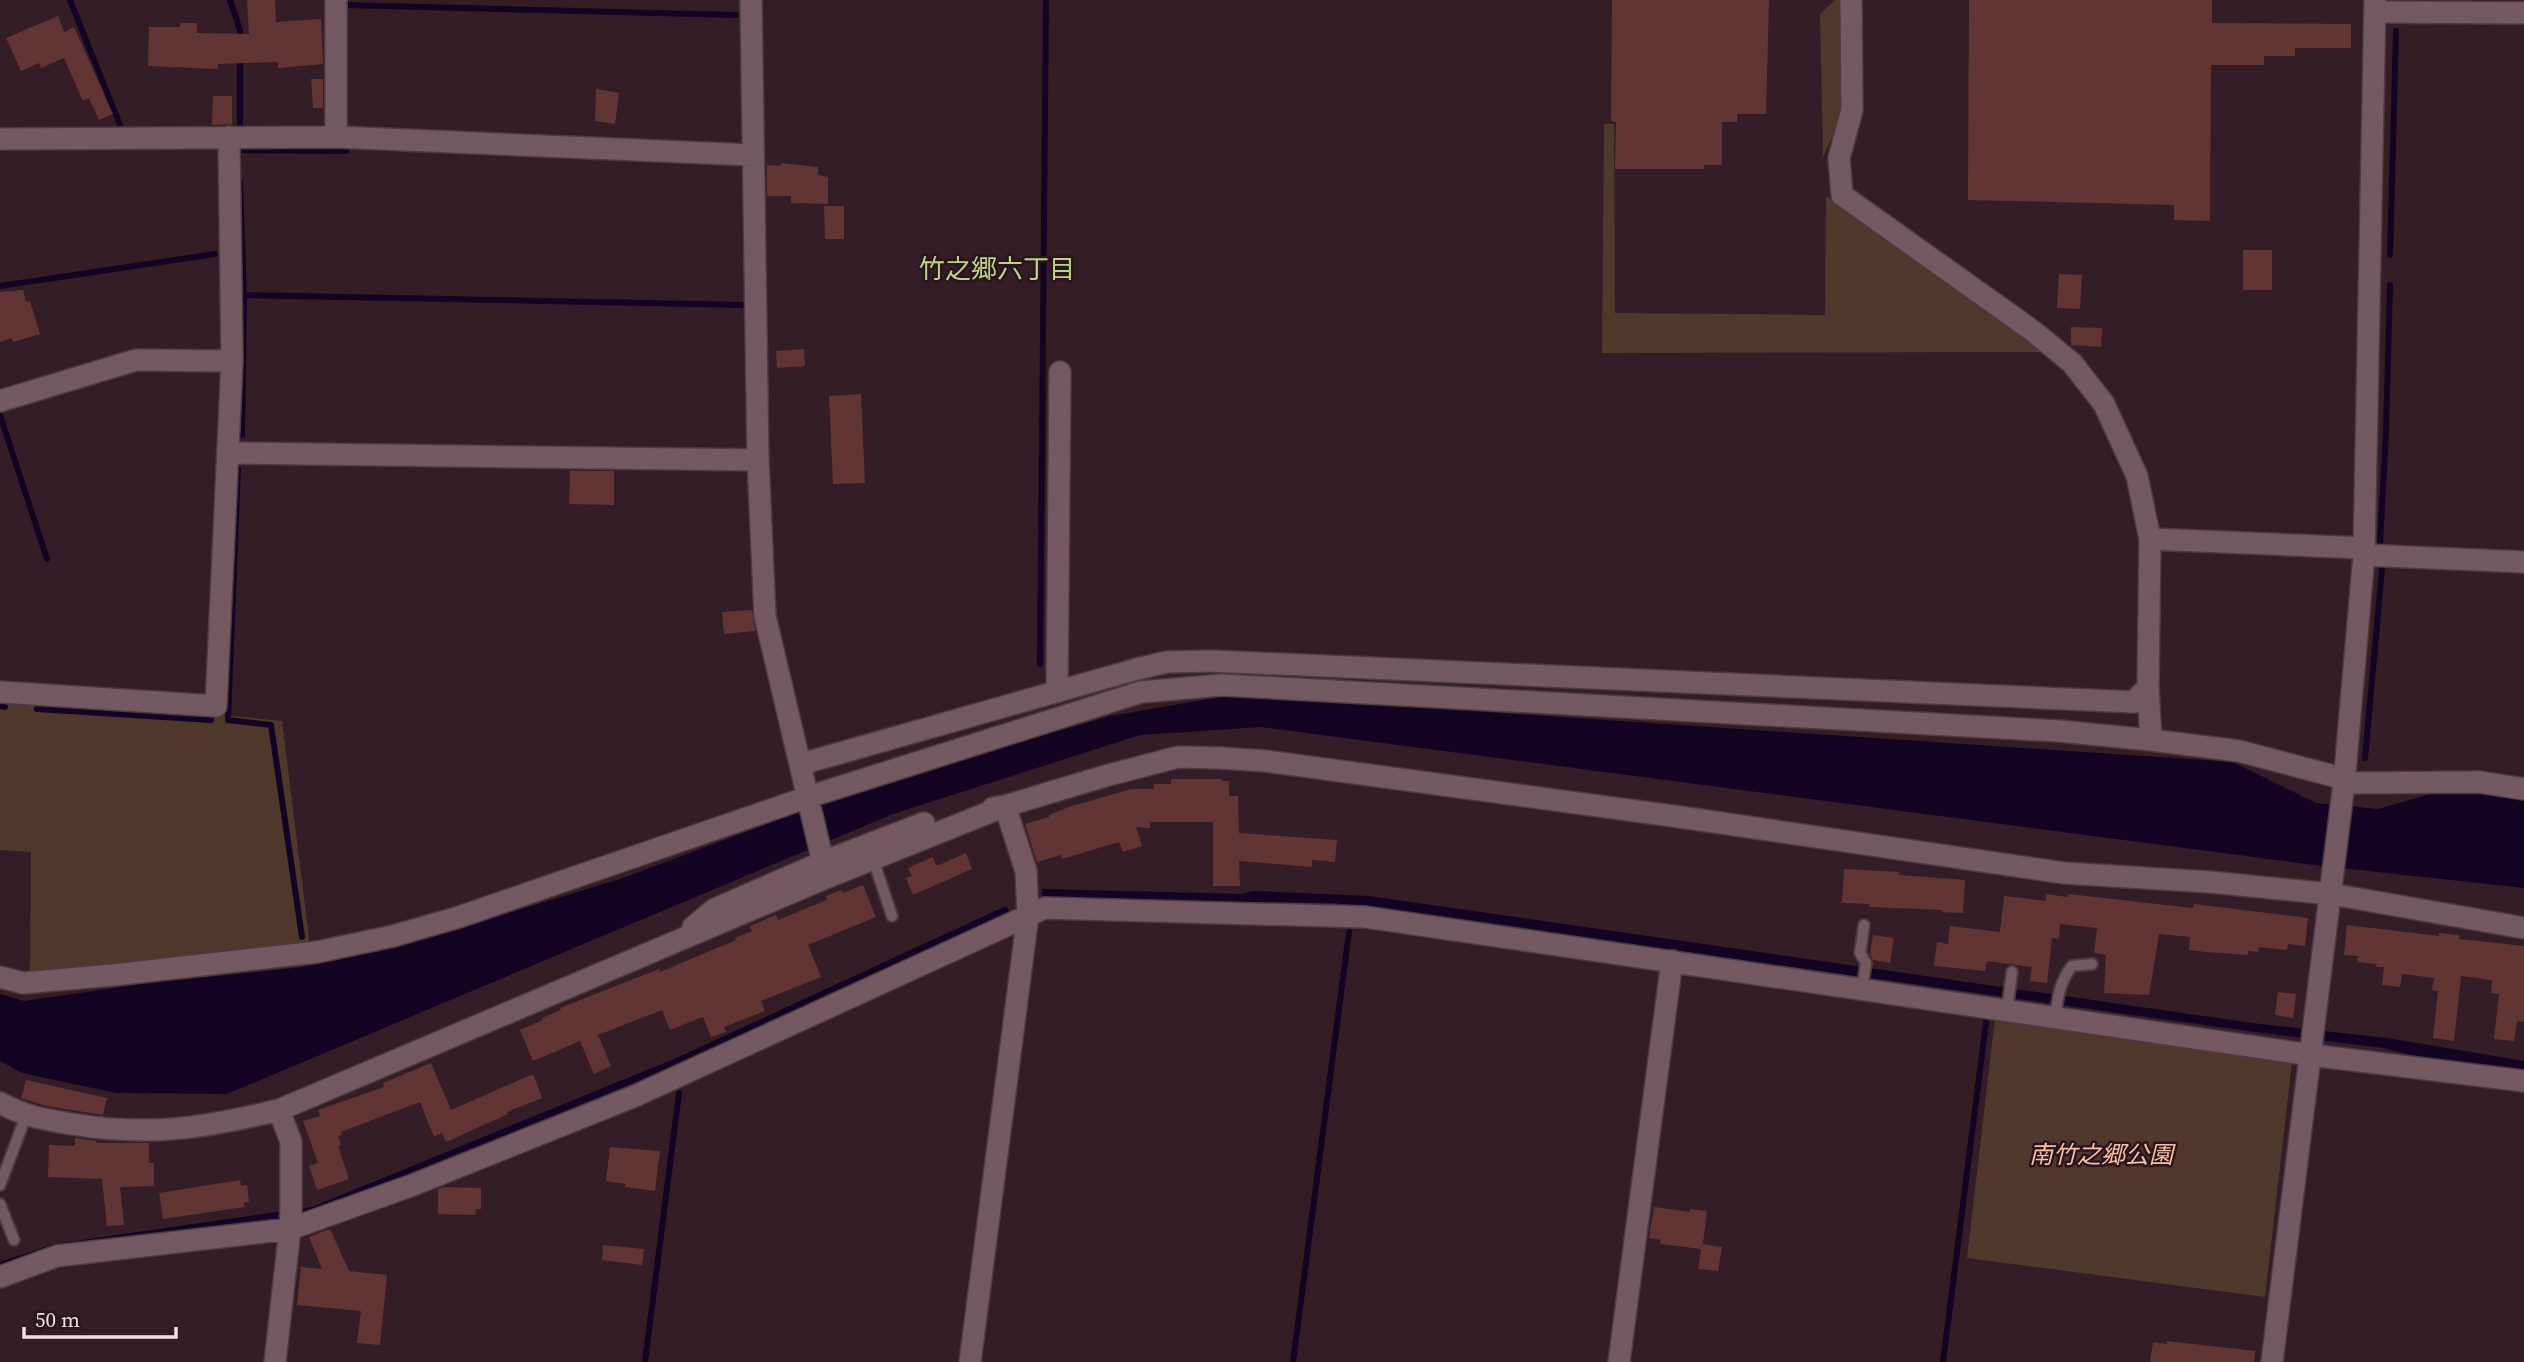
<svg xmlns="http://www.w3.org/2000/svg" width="2524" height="1362" viewBox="0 0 2524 1362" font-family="'Source Serif 4','Noto Sans JP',serif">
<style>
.green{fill:#51382c}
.water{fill:#130423}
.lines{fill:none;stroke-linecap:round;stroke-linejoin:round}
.stream{stroke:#130423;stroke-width:6}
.building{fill:#623535}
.lane-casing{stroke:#4e3b42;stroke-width:14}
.street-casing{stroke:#4e3b42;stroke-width:24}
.secondary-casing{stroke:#4e3b42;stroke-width:24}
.lane{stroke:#745963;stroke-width:10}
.street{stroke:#745963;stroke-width:21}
.secondary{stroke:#745963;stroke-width:21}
.labels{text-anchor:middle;stroke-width:5;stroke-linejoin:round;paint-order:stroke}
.park-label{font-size:24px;font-style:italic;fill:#f9bfa4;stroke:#2a141d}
.neighbourhood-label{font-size:26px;fill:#bbd38a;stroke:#2a141d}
</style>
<rect width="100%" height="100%" fill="#341d26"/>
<path class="green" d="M1835 0H1842L1843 112 1823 157 1820 14Z
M1604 124H1614L1615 313 1825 315 1826 196 2046 352 1602 353Z
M0 701 233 716 282 721 310 946 30 971 31 852 0 850Z
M1995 1018 2292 1062 2265 1297 1967 1258Z"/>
<path class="water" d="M1232 695 2233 762 2316 803 2378 809 2447 789 2524 800V888L2314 865 1261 727 1140 735 893 814 227 1094 116 1093 22 1073 0 1061V994L24 1001 141 984 303 967 394 948 623 878 866 787 1110 716Z
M1042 889 1242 894 1253 891 1369 896 2252 1023 2387 1038 2524 1061V1071L2410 1055 2383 1048 2248 1031 1364 907 1334 903 1042 899Z
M1006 906 1011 914 669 1069 308 1216 129 1240 0 1270V1262L54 1244 312 1207 674 1059Z"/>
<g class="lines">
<path class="stream" d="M70 0 120 125
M230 0 240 30V42
M345 5 736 15
M240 56V124
M239 157V150L346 151
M240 182 244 295 242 435
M2390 255 2396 31
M0 286 215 254
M244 295 745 305
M0 415 47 559
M238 469 228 720 271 725 302 937
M2380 544 2386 432 2390 285
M1040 664 1046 0
M0 706 5 707
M37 709 211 720
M2365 758 2382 569
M645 1362 679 1093
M1293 1362 1349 932
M1943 1362 1987 1015"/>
</g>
<path class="building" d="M247 0H275L276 22 321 19 323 64 278 68V62L218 64V69L148 66 149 27H180V23H197V33L249 34Z
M1612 0H1769L1766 114H1737V122H1722V165H1704V169H1615L1616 122 1611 121Z
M1969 0H2212V23L2351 24V48H2295V56H2264V65H2211L2210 221 2174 220V205L1968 200Z
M58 16 64 32 74 27 113 114 99 120 89 98 83 101 64 58 41 68 39 63 21 71 6 38Z
M311 79H323V108H313Z
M596 89 619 93 615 124 595 121Z
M213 96H232V124L212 125Z
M781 163 818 167V175L828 177V204L791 203V196H767V165L781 166Z
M824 206H844V239H825Z
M2243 250H2272V290H2243Z
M2059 274 2082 275 2080 309 2057 308Z
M23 290 26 302 30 301 40 334 13 342 12 338 0 342V292Z
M2071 327 2102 328 2101 347 2071 345Z
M804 349 805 366 777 368 776 351Z
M861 394 865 483 833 484 829 396Z
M570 471H614V505L569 504Z
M752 610 755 631 724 634 722 612Z
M1171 779H1222V781H1229V796H1238L1239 833 1337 840 1335 862 1312 860V867L1239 861 1240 886H1213V822H1150V828L1136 827 1142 846 1123 852 1119 842 1062 859 1061 855 1037 862 1025 824 1049 817V815L1069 807 1131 789H1154V784H1171Z
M966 853 972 869 913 895 906 878 912 876 908 868 933 857 936 865H939Z
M1844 869 1899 872V875L1965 880 1963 913 1942 912 1943 910 1869 907V904L1842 903Z
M863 885 876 917 808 945 821 977 761 1001 765 1011 724 1027 726 1032 711 1037 703 1017 670 1030 662 1010 598 1035 611 1066 594 1074 580 1041 533 1061 520 1030 543 1020 542 1018 561 1010 560 1008 659 969 660 972 736 940 735 938 752 931 750 926 776 915 778 920 827 900 826 896 841 890 843 893Z
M2046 894 2067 897 2068 894 2193 908 2194 904 2308 918 2305 946 2288 944 2287 950 2259 947 2258 952 2248 951V955L2206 952 2189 950 2190 937 2159 934 2149 995 2104 993 2106 955 2094 953 2097 928 2060 924 2059 939 2052 938 2047 983 2030 981 2032 967 1987 961 1985 971 1934 966 1937 942 1948 944 1950 926 2000 932 2004 896 2046 901Z
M2347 925 2439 936V933L2459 935V939L2524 946V1022L2517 1021 2514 1041 2494 1039 2499 994 2491 993 2492 980 2461 976 2454 1041 2433 1038 2438 991 2432 990 2434 978 2402 974 2400 987 2382 985 2384 967H2376L2377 964 2357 962 2358 956 2344 955Z
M1873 935 1894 938 1890 963 1873 960 1870 954Z
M2278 992 2296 994 2293 1018 2275 1015Z
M431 1063 451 1110 533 1074 542 1098 507 1112 508 1114 446 1142 442 1133 434 1137 420 1102 341 1132 342 1135 338 1136 341 1145 338 1146 349 1179 317 1190 309 1166 318 1163 303 1121 320 1116 318 1110 384 1087 383 1083Z
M26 1080 107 1098 103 1115 46 1106 21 1098Z
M75 1138 97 1141 96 1143H149V1163H154V1186L120 1187 124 1225 107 1226 102 1179 48 1177 49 1145 75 1146Z
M610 1147 660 1151 655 1191 625 1187 626 1184 606 1181Z
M240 1180 241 1186 247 1185 249 1202 244 1203V1207L163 1219 159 1193Z
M444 1187 481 1188V1209H476L475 1215 438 1214V1189Z
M1654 1207 1690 1212V1209L1707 1211 1703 1244 1722 1247 1718 1271 1698 1269 1701 1249 1660 1244 1661 1240 1649 1238Z
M330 1229 349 1271 387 1275 380 1345 357 1343 361 1311 297 1305 301 1267 322 1269 309 1237Z
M603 1245 644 1249 642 1265 602 1260Z
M2167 1341 2255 1351 2254 1362H2150L2153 1342 2167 1344Z"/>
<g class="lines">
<defs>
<path id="lane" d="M873 859 892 916
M1862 989 1866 963 1860 953 1864 925
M2007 1010 2012 972
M2055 1017C2058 997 2059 983 2072 966L2092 964
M0 1185 26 1116
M0 1204 14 1240"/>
<path id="street" d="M751 0 758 460 765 616 823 862
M1851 0 1852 110 1839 158 1842 195 2033 331 2072 363 2104 404 2137 476 2150 539
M2375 12 2524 13
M336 137V0
M0 139 336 137 753 155
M0 401 136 360 232 361
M229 453 758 460
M2364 555 2524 562
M2148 687 2151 740 2239 751 2345 779
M0 692 216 706 232 361 229 137
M2344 783 2479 782 2524 789
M693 927 715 909 823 862 924 823
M0 977 23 983 113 975 317 952 393 936 459 917 808 797 1141 692 1222 685 2059 731 2151 740
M0 1103C27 1117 42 1119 72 1124 148 1137 205 1128 279 1110L828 877 1005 806 1105 776 1178 757 1220 758 1266 761 1680 817 2064 873 2210 882 2331 894 2524 928
M0 1277 57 1256 290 1229 413 1185 635 1096 1045 908 1365 917 2311 1055 2524 1081
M275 1362 290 1229 291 1207V1142L279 1110
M970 1362 1028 915 1026 871 1005 806 993 808
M1619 1362 1672 961"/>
<path id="secondary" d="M1057 692 1060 372
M801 764 1137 669 1167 662 1212 661 2134 702 2148 687 2150 539 2364 548
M2272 1362 2344 783 2364 555 2375 0"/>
</defs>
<use href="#lane" class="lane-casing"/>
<use href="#street" class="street-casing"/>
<use href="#secondary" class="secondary-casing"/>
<use href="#lane" class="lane"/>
<use href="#street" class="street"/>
<use href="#secondary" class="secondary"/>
</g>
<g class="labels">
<g class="park-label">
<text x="2101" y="1163">南竹之郷公園</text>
</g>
<g class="neighbourhood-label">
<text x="997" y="278">竹之郷六丁目</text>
</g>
</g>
<path d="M24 1327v10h152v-10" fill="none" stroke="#efdfe4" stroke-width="3.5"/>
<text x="35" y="1327" font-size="21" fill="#efdfe4" stroke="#2a141d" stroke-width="5" paint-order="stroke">50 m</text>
</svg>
